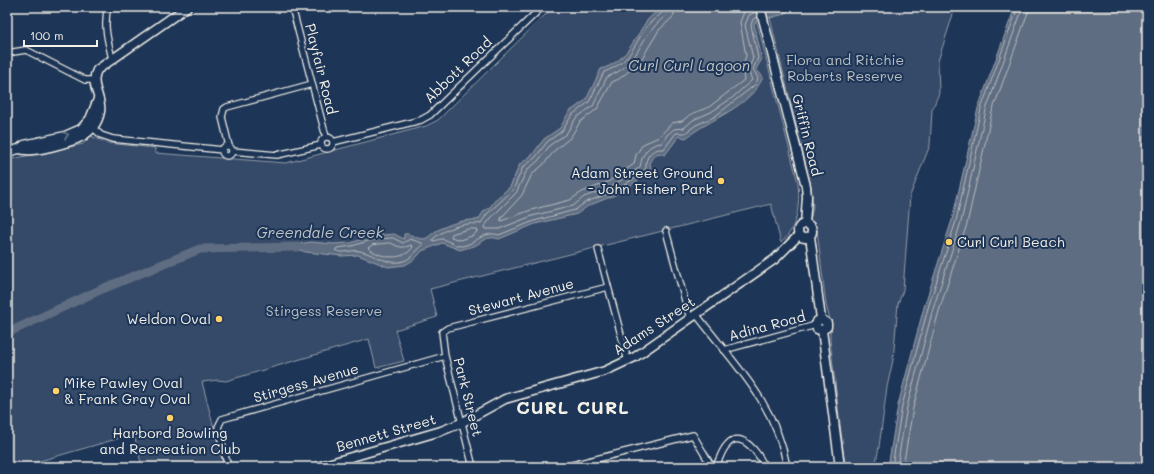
<svg xmlns="http://www.w3.org/2000/svg" width="1154" height="474" viewBox="0 0 1154 474" font-family="Mali,sans-serif">
<style>
.green{fill:#354a67;stroke:#949ea8}
.water{fill:#5e6d82;stroke:#9aa2ab}
.lines{fill:none;stroke-linecap:round;stroke-linejoin:round}
.shore{stroke:#b8bcbf;stroke-width:1}
.river{stroke:#5e6d82;stroke-width:9}
.street-casing{stroke:#f4f1e8;stroke-width:8}
.secondary-casing{stroke:#f4f1e8;stroke-width:11}
.street{stroke:#1d3557;stroke-width:5.5}
.secondary{stroke:#1d3557;stroke-width:8}
.oneway{stroke:#68778a}
.poi-dot{fill:#ffd166;stroke:#1d3557;stroke-width:1.5}
.labels{text-anchor:middle;stroke-width:4;stroke-linejoin:round;paint-order:stroke}
.park-label{font-size:14px;fill:#bbbfc1;stroke:#1d3557}
.street-label{font-size:14px;fill:#f4f1e8;stroke:#1d3557}
.poi-label{font-size:14px;fill:#f4f1e8;stroke:#1d3557;text-anchor:end}
.water-label{font-size:15px;font-style:italic;fill:#c0c3c4;stroke:#1d3557}
.district-label{font-size:18px;font-weight:bold;letter-spacing:1px;fill:#f4f1e8;stroke:#1d3557}
</style>
<rect width="100%" height="100%" fill="#1d3557"/>
<filter id="ink" filterUnits="userSpaceOnUse"><feTurbulence type="fractalNoise" baseFrequency=".025" numOctaves="2"/><feDisplacementMap in="SourceGraphic" scale="8" xChannelSelector="R" yChannelSelector="G"/><feConvolveMatrix kernelMatrix="1 2 1 2 8 2 1 2 1" color-interpolation-filters="sRGB"/></filter>
<g filter="url(#ink)">
<path class="green" d="M553 7H753L798 183C800 205 798 227 781 243L771 204 430 289 437 317 395 330 404 361 376 368 369 339 226 381 218 380 202 382 224 467H142L134 434 19 467H7V160L83 144 91 136 108 143 155 148V153L286 163 426 126 438 120Z
M791 7 955 8 938 61 939 93 932 110 930 145 910 196 903 290 898 304 893 360 887 387 879 447 875 467 845 466 830 340V320L826 305 817 230 810 220 813 207 811 186 770 18 789 10Z"/>
<path class="water" d="M662 7H791L785 14 756 21 754 24 762 59 756 69 763 77C751 107 709 119 686 138L679 136 665 155 659 153C651 157 649 161 651 169L637 181 615 195 588 206 577 214 535 224 499 239C490 236 484 239 478 244 474 247 465 248 460 250L442 243 422 251 415 259 405 265 388 267 358 255 342 256 306 252 286 246 311 242 333 244 351 243 370 236 394 234 404 239V234C410 233 416 238 422 239 428 239 431 234 436 231 449 224 464 219 478 220L484 211 490 207 497 198 510 187 520 164 532 155 544 139 560 128 569 112 586 100 601 69C626 62 633 41 646 22 650 16 657 12 662 7Z
M1015 7H1147V467H888L898 405 924 307 952 220 978 108Z"/>
<g class="lines">
<path class="shore" d="M664 7C664 14 655 18 650 23 632 44 634 61 604 72L589 102 572 115 562 131 547 142 535 158 523 167 513 190 487 214 481 223C477 225 473 223 468 224 457 225 441 231 433 239V241C436 241 439 239 442 239 448 240 454 246 461 246 475 245 483 230 499 235L534 221 575 210 586 202 613 192 635 178 646 168C645 157 651 148 664 149L676 133H685L696 125 714 117 756 84 758 78 753 69 758 58 751 25 753 19 757 17
M670 7C669 16 660 19 655 26 636 46 638 65 607 77L593 106 576 118 566 134 550 145 538 161 527 170 516 193 491 218 484 227 485 229H499L532 216 573 206 584 197 611 187 640 167C642 154 648 144 662 143L667 135 674 129 684 128 693 120 711 112 732 98 752 80 748 70 753 58 745 25 749 15 756 12
M676 7 673 17 659 30 639 63 619 79 612 82 597 109 580 122 570 138 555 150 543 165 532 174 522 195 501 218V221L531 210 570 200 582 192 608 182 634 164 636 155 643 144 659 137 672 123 682 121 691 114 709 107 744 80 742 67 746 56 740 22 744 12 751 7
M469 229H476L477 232 472 236 460 240 451 237 452 234Z
M393 238 403 243 410 239 422 243 423 245C419 248 416 252 412 256 395 271 377 255 360 251 352 249 342 255 335 250L337 248 352 246 371 240Z
M391 243C398 247 403 249 411 245L413 247C403 262 380 258 368 248L372 245Z
M892 467 902 406 928 308 956 221 981 109 1018 7
M897 467 907 407 933 309 961 222 986 110 1023 7
M903 467 913 408 939 311 967 224 992 112 1030 7"/>
<path class="river" d="M7 333 102 289 200 249 298 247"/>
<defs>
<path id="street" d="M108 7C103 25 108 41 112 59
M292 7 326 137
M7 53 26 50 85 80H94
M91 126 101 135 113 139 223 150
M321 143a6 6 0 1 1 12 0a6 6 0 1 1-12 0Z
M333 142 421 120 430 115 542 7
M229 146 222 117 224 109 227 107 312 84
M222 151a5 5 0 1 1 10 0a5 5 0 1 1-10 0Z
M232 151 277 155 321 145
M666 231 690 319
M598 249 628 361
M696 314C734 364 776 403 787 467
M724 350 816 325
M228 467 218 427 222 419 445 356
M473 467 445 356 442 332 448 328 608 287
M564 467 693 435 712 467
M715 467C720 460 721 451 727 445 740 428 761 455 764 467"/>
<path id="secondary" d="M760 7 806 186 807 197 805 224
M19 149C29 152 40 149 50 147 71 142 95 137 100 112 103 99 89 85 97 70L187 7
M7 152 19 149 24 145 65 136 81 129 90 119 98 99
M798 231a7 7 0 1 1 14 0a7 7 0 1 1-14 0Z
M810 236 821 319
M821 319 827 323V327L822 330
M821 319 816 322 817 329 822 330
M822 330 840 467
M317 467 441 431 461 423 505 399 605 371 635 357 775 259 799 235"/>
</defs>
<use href="#street" class="street-casing"/>
<use href="#secondary" class="secondary-casing"/>
<use href="#street" class="street"/>
<use href="#secondary" class="secondary"/>
</g>
<defs><path id="oneway-chevron" d="M-2-3.5L2.5 0L-2 3.5" fill="none" stroke-width="1.6" stroke-linecap="round" stroke-linejoin="round"/></defs>
<use class="oneway" href="#oneway-chevron" transform="translate(66 135) rotate(-17)"/>
</g>
<g class="poi-dot">
<circle cx="721" cy="181" r="4"/>
<circle cx="949" cy="242" r="4"/>
<circle cx="219" cy="319" r="4"/>
<circle cx="56" cy="391" r="4"/>
<circle cx="170" cy="418" r="4"/>
</g>
<g class="labels">
<g class="park-label">
<text x="845" y="65">Flora and Ritchie<tspan x="845" dy="16">Roberts Reserve</tspan></text>
<text x="324" y="316">Stirgess Reserve</text>
</g>
<g class="street-label">
<text transform="translate(321 69) rotate(76)" y="5">Playfair Road</text>
<text transform="translate(458 70) rotate(-44)" y="5">Abbott Road</text>
<text transform="translate(807 135) rotate(76)" y="5">Griffin Road</text>
<text transform="translate(521 297) rotate(-15)" y="5">Stewart Avenue</text>
<text transform="translate(654 326) rotate(-33)" y="5">Adams Street</text>
<text transform="translate(767 326) rotate(-15)" y="5">Adina Road</text>
<text transform="translate(306 383) rotate(-16)" y="5">Stirgess Avenue</text>
<text transform="translate(468 397) rotate(76)" y="5">Park Street</text>
<text transform="translate(386 433) rotate(-16)" y="5">Bennett Street</text>
</g>
<g class="poi-label">
<text x="713" y="178">Adam Street Ground<tspan x="713" dy="16">- John Fisher Park</tspan></text>
<text x="957" y="247" text-anchor="start">Curl Curl Beach</text>
<text x="211" y="324">Weldon Oval</text>
<text x="64" y="388" text-anchor="start">Mike Pawley Oval<tspan x="64" dy="16">&amp; Frank Gray Oval</tspan></text>
<text x="170" y="438" text-anchor="middle">Harbord Bowling<tspan x="170" dy="16">and Recreation Club</tspan></text>
</g>
<g class="water-label">
<text x="689" y="71">Curl Curl Lagoon</text>
<text x="320" y="238">Greendale Creek</text>
</g>
<g class="district-label">
<text x="573" y="414">CURL CURL</text>
</g>
</g>
<rect width="1154" height="474" fill="none" stroke="#1d3557" stroke-width="24"/>
<rect x="12" y="12" width="1130" height="450" fill="none" stroke="#f4f1e8" stroke-width="1.5" filter="url(#ink)"/>
<path d="M24 40v6h73v-6" fill="none" stroke="#f4f1e8" stroke-width="2"/>
<text x="30" y="40" font-size="12" fill="#f4f1e8" stroke="#1d3557" stroke-width="3" paint-order="stroke">100 m</text>
</svg>
